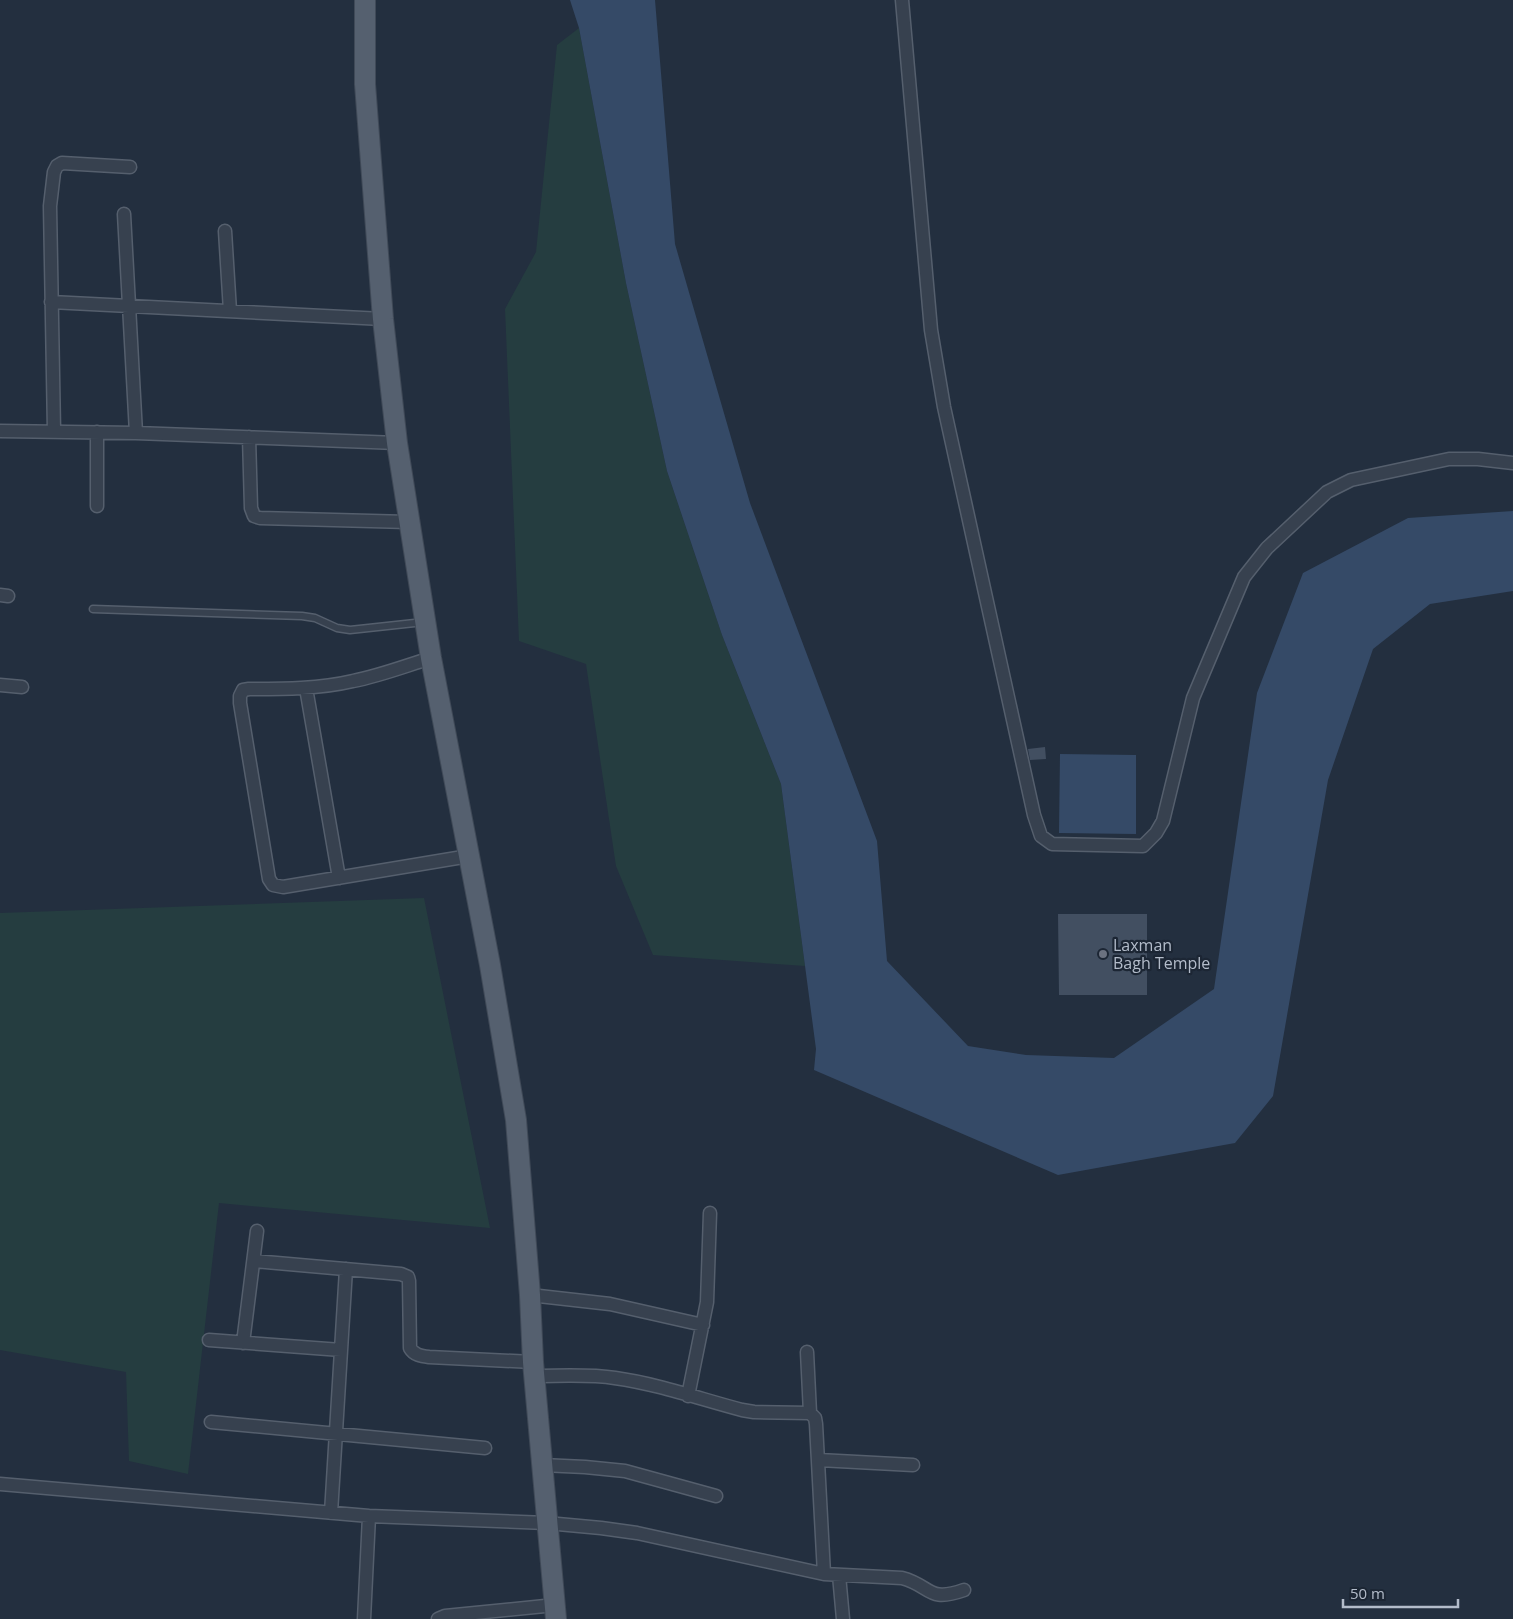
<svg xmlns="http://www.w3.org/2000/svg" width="1513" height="1619" viewBox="0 0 1513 1619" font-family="'Open Sans',sans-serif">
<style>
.green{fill:#253d40}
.water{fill:#354a67}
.building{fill:#424f61}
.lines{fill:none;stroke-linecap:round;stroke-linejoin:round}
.service-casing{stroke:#555f6d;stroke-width:9}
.minor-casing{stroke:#555f6d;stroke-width:15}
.primary-casing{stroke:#404a58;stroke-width:22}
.service{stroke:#37414f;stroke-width:6}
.minor{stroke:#37414f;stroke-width:12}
.primary{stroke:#55606f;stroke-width:20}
.worship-dot{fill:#6b7280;stroke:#1c2634;stroke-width:2}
.labels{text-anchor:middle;stroke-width:4.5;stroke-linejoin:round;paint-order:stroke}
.poi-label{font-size:16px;fill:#b3bcca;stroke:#1c2634;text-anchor:start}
</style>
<rect width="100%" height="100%" fill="#232f3f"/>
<path class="green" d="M579 28 626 283 667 471 722 635 781 784 805 966 653 955 616 866 586 664 519 641 505 309 536 252 557 45Z
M424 898 490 1228 219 1203 188 1474 129 1461 126 1372 0 1350V913Z"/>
<path class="water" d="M570 0H655L675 244 750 503 877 841 887 961 968 1046 1026 1055 1114 1058 1214 989 1257 693 1303 573 1408 518 1513 511V591L1430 604 1373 649 1328 780 1273 1096 1235 1143 1058 1175 814 1070 816 1049 781 784 722 635 667 471 626 283 579 28Z
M1060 754 1136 755V834L1059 833Z"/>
<path class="building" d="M1045 747 1046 759 1030 760 1028 749Z
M1058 914H1147V995H1059Z"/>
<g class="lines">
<defs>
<path id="service" d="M93 609 302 616 315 618 337 628 350 630 424 622"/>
<path id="minor" d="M902 0 931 330 944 407 1034 815 1041 836 1052 844 1143 846 1156 833 1163 821 1193 698 1244 577 1267 548 1327 492 1351 480 1449 459H1478L1513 463
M124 214 136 433
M225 231 230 311
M51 302 383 319
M0 431 136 433 397 443
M54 431 50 206 54 172 57 166 62 163 130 167
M97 432V506
M249 437 251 508 254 516 260 518 408 522
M0 595 8 596
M431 658C405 666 379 676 353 681 319 689 284 689 249 689L243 690 240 696V703L269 879 273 885 283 887 469 856
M0 685 22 687
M306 688 339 878
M254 1261 401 1274 408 1277 409 1281 410 1348C414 1355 421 1356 429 1357L533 1362
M530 1295 610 1304 703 1325
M209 1340 341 1350
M243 1343 257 1231
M807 1352 810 1413
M534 1376C561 1376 589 1374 615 1378 658 1384 700 1399 742 1410L754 1412 810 1413 815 1418 816 1424 824 1574
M688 1396 707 1302 710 1213
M211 1422 485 1448
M819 1460 913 1465
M542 1465 585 1467 625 1471 716 1496
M0 1484 369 1516 547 1523 601 1528 637 1533 824 1574 902 1578C932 1586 927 1603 964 1590
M331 1513 346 1269
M839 1575 843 1619
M364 1619 369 1516
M438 1619 445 1616 555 1605"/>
<path id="primary" d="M365 0V84L383 319 397 443 431 658 490 965 516 1120 530 1295 533 1362 556 1619"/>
</defs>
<use href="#service" class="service-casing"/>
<use href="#minor" class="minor-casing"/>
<use href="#primary" class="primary-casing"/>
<use href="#service" class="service"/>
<use href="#minor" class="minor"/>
<use href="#primary" class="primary"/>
</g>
<circle class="worship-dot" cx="1103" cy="954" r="5"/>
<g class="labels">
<g class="poi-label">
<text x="1113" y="951">Laxman<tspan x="1113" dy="18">Bagh Temple</tspan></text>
</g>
</g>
<path d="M1343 1599v8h115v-8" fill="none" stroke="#b3bcca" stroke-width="2.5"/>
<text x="1350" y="1599" font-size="15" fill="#b3bcca" stroke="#1c2634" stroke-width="4" paint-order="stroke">50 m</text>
</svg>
